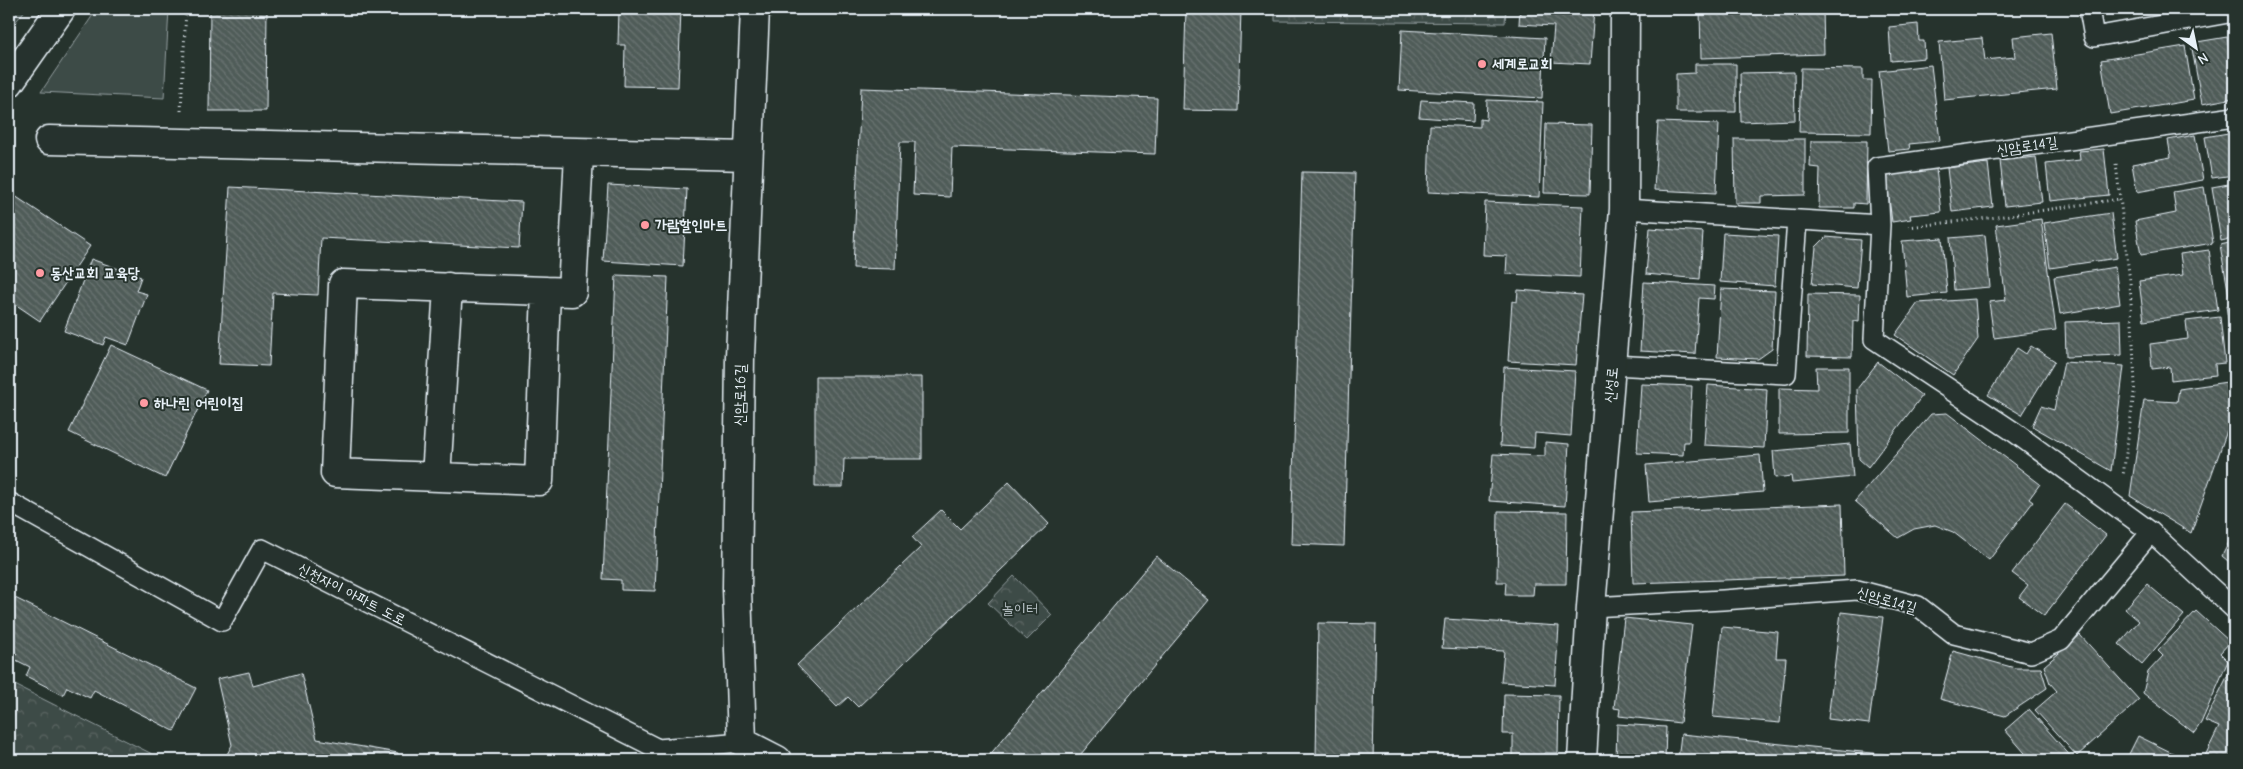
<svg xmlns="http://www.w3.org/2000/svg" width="2243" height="769" viewBox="0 0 2243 769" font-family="'Comic Neue','Poor Story',sans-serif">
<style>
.green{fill:#3e4b47;stroke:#939ea0}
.park{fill:url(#park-crowns);stroke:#939ea0}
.building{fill:url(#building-back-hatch);stroke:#e8f1f8}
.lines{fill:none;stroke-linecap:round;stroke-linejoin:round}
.lane-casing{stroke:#e8f1f8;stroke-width:22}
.street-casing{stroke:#e8f1f8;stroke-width:31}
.path{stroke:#e8f1f8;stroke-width:3;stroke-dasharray:1 4;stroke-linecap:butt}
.lane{stroke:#26332d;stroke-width:19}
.street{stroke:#26332d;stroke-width:28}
.poi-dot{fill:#ff9aa2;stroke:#26332d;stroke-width:2}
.labels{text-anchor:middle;stroke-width:4;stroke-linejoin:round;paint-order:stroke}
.poi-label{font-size:15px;font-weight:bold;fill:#e8f1f8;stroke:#26332d;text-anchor:start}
.street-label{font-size:15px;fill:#e8f1f8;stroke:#26332d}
.park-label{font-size:15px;fill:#b5bfc3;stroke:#26332d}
</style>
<defs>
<pattern id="park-crowns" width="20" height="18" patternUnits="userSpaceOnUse" patternTransform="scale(1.25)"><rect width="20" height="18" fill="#3e4b47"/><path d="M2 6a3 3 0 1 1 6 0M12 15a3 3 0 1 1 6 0" fill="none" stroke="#5a6562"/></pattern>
<pattern id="building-back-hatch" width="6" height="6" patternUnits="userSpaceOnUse" patternTransform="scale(1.25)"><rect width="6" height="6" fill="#505c59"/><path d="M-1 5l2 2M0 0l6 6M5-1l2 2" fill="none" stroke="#697472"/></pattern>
</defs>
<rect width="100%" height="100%" fill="#26332d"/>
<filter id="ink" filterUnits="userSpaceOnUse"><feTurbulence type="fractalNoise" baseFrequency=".02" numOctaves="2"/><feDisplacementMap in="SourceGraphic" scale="10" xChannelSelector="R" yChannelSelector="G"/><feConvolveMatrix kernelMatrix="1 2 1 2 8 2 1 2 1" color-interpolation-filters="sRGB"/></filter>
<g filter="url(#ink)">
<path class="green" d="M9 9H26L9 30Z
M97 9H169L164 98 41 92Z"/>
<path class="park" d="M1275 9H1506L1505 23 1275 21Z
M1014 576 1052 615 1027 640 988 603Z
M9 682 164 760H9Z"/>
<path class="building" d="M210 9H267L266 111H209Z
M619 9H681L678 87 624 86 625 45H618Z
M1186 9H1241L1238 111 1183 110Z
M1520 9H1594L1590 64 1551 62 1554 26 1519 24Z
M1700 9H1823L1824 54 1701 58Z
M1918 24 1919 41H1924L1925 58 1891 61 1889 27Z
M1402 30 1545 38 1542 98 1399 90Z
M2051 33 2057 89 1944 100 1939 42 1982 38 1985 60 2015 57 2013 37Z
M2227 37 2234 80V98L2202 104 2191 43Z
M2185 46 2194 100 2110 114 2101 60Z
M1695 64H1736V112H1676V74L1695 73Z
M1931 65 1940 141 1909 144 1910 149 1888 151 1879 71Z
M1801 68 1863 69V80H1872L1871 133 1799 132Z
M1794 72 1795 120 1741 122 1740 73Z
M861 88 1157 98 1155 154 952 147 950 197 913 195 915 142H900L895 269 853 268Z
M1421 100 1474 103 1473 121 1419 117Z
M1487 100 1543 102 1539 197 1428 192 1430 125 1480 127V119L1486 120Z
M1658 122 1719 124 1716 193 1654 190Z
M1546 124 1592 125 1590 194 1544 193Z
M2234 132V175L2212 178 2205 137Z
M2195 135 2203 180 2137 192 2132 164 2171 157 2168 140Z
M1734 139H1805V195L1761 196V203H1735Z
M1811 141H1867L1866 204 1854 203V208H1819L1820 168 1810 167Z
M2104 149 2109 195 2050 201 2046 164 2080 160 2079 151Z
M2036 157 2042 202 2005 206 2000 161Z
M1988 163 1993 207 1952 212 1947 168Z
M1936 169 1941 212 1910 215 1911 219 1892 222 1886 175Z
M1302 172 1355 173 1344 546 1291 544Z
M2234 183V238L2221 241 2212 187Z
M608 185 687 189 683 266 603 261Z
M230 187 522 202 519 248 321 238 318 295 273 293 269 366 219 364Z
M2204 187 2213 243 2141 255 2135 221 2176 213 2173 192Z
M9 192 90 246 40 321 9 300Z
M1485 202 1583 206 1580 277 1506 274 1507 256 1483 255Z
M2111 213 2117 258 2050 268 2044 223Z
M2041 219 2056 330 1994 338 1989 302 2006 300 1996 225Z
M1650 228 1703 232 1700 279 1646 274Z
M1723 233 1778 236 1775 286 1720 282Z
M1985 235 1990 287 1954 290 1950 238Z
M1826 237 1861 240 1857 288 1812 284 1816 247Z
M1942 238 1947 293 1907 297 1902 241Z
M2234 242V301H2230L2220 245Z
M2209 250 2218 310 2144 321 2139 281 2183 275 2180 254Z
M91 259 141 277 136 291 147 294 128 345 106 337 103 345 64 331Z
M2115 267 2120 304 2060 314 2054 277Z
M616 275 668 277 655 591 621 590V580L603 579Z
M1644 282 1715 286 1714 299 1699 298 1695 354 1640 351Z
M1721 289 1775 291 1772 349 1758 359 1717 357Z
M1518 290 1582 295 1576 365 1508 361 1512 301 1517 302Z
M1808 294 1860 295 1859 322 1853 321 1852 357 1807 356Z
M1975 299 1978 339 1953 375 1895 335 1918 303Z
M2234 305V355L2226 306Z
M2220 317 2225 363 2215 364 2216 375 2171 380 2170 367 2152 369 2150 344 2188 339 2186 321Z
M2121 320 2122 355 2066 357 2065 322Z
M111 345 207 390 165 478 69 432Z
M2031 346 2055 361 2022 415 1988 395 2017 348 2026 354Z
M1878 362 1922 396 1868 467 1859 459 1857 389Z
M2064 362 2124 366 2111 471 2032 426 2041 406 2054 410Z
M1504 367 1575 371 1571 436 1535 433 1534 448 1500 446Z
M1816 367H1849V433L1779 434V388L1817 389Z
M815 377H922V459H844L843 487H815Z
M2234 381V411L2191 533 2130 496 2144 400 2177 402 2179 389Z
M1641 384 1692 386 1689 442H1684L1683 455 1637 453Z
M1708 385 1767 389 1764 448 1704 445Z
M1947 413 2040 484 2029 499 2033 502 1989 560 1953 532 1935 525 1914 529 1898 538 1855 501 1931 414Z
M1545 442 1569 444 1565 506 1489 501 1493 454 1545 456Z
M1850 444 1853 477 1792 483 1791 476 1775 478 1773 451Z
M1760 455 1763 492 1649 502 1646 465Z
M1009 482 1049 524 858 707 848 697 837 707 797 665 921 547 912 537 941 510 960 529Z
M1842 504 1844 576 1633 583 1631 512Z
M2065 504 2106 535 2044 616 2019 597 2028 585 2012 573Z
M1498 511 1567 512 1566 584H1534L1533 595H1505L1506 582H1497Z
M2234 532V566L2222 556Z
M1156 556 1209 600 1076 760H992L988 757Z
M2147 584 2184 615 2142 664 2119 644 2139 621 2125 609Z
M9 595 196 688 174 731 94 690 90 698 67 687 63 695 26 676 30 667 14 659 17 653 9 648Z
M2196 611 2230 642 2220 653 2228 661 2201 723 2194 733 2143 693 2148 672 2163 656 2158 651Z
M1841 612 1883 617 1869 724 1828 719Z
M1624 618 1692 625 1680 723 1619 716 1620 709 1614 708Z
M1445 619 1559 626 1555 685 1501 682 1504 651 1442 648Z
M1318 623 1376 624 1373 760H1316Z
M1722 627 1778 632 1776 658H1786L1780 723 1713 717Z
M2080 635 2139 700 2077 756 2035 710 2057 691 2050 683 2044 666Z
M1953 651 2015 668H2041L2047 688 2005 716 1940 699Z
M2234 663V760H2203L2219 727 2205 721Z
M249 672 253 686 301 673 317 739 398 753 397 760H224L232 745 217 679Z
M1504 694 1559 695 1558 753H1544V759L1513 758V734H1503Z
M2029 709 2073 759 2071 760H2031L2005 730Z
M1617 724 1666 727 1665 760H1616Z
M1681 734 1892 755 1891 760H1678Z
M2138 736 2187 760H2126Z"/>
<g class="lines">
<defs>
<path id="lane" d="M2089 9 2094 37 2234 12
M2234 117 1877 167 1880 225 1874 339 2014 432 2151 532 2234 609
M1624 209 1880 225
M1612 365 1786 374 1797 220
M9 502 222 621 262 549 658 749 742 742
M1591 607 1723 600 1857 590 1918 606 1954 634 2031 653 2061 640 2151 532"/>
<path id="street" d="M755 9 740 356 737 588 742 742 777 760
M9 83 61 9
M49 140 748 156
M546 291 539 481 335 473 343 284 546 291 572 292 579 154
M436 477 448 287
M1582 760 1591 607 1624 209 1625 9"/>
</defs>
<use href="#lane" class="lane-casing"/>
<use href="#street" class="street-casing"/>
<path class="path" d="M181 111 186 9
M2116 164 2130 282 2135 385 2123 476
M1908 227 1997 217 2120 199"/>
<use href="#lane" class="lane"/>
<use href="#street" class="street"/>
</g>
</g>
<g class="poi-dot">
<circle cx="1482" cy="64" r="5"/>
<circle cx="645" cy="225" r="5"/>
<circle cx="40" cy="273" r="5"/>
<circle cx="144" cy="403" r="5"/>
</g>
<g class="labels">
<g class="poi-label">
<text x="1492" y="69">세계로교회</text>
<text x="655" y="230">가람할인마트</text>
<text x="50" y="278">동산교회 교육당</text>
<text x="154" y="408">하나린 어린이집</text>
</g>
<g class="street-label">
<text transform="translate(2027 146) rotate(-8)" y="5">신암로14길</text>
<text transform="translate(1611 385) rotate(-85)" y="5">신성로</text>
<text transform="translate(740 395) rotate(-89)" y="5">신암로16길</text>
<text transform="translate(352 594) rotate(27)" y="5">신천자이 아파트 도로</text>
<text transform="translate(1887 600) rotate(16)" y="5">신암로14길</text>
</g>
<g class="park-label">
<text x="1020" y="614">놀이터</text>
</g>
</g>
<rect width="2243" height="769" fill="none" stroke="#26332d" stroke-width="30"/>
<rect x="15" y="15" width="2213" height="739" fill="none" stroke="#e8f1f8" stroke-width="2" filter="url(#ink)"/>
<g transform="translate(2196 48) rotate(147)" stroke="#26332d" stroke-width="4" paint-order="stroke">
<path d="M0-4L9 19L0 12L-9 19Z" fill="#e8f1f8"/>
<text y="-8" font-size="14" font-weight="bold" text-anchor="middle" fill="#e8f1f8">N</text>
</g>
</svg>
